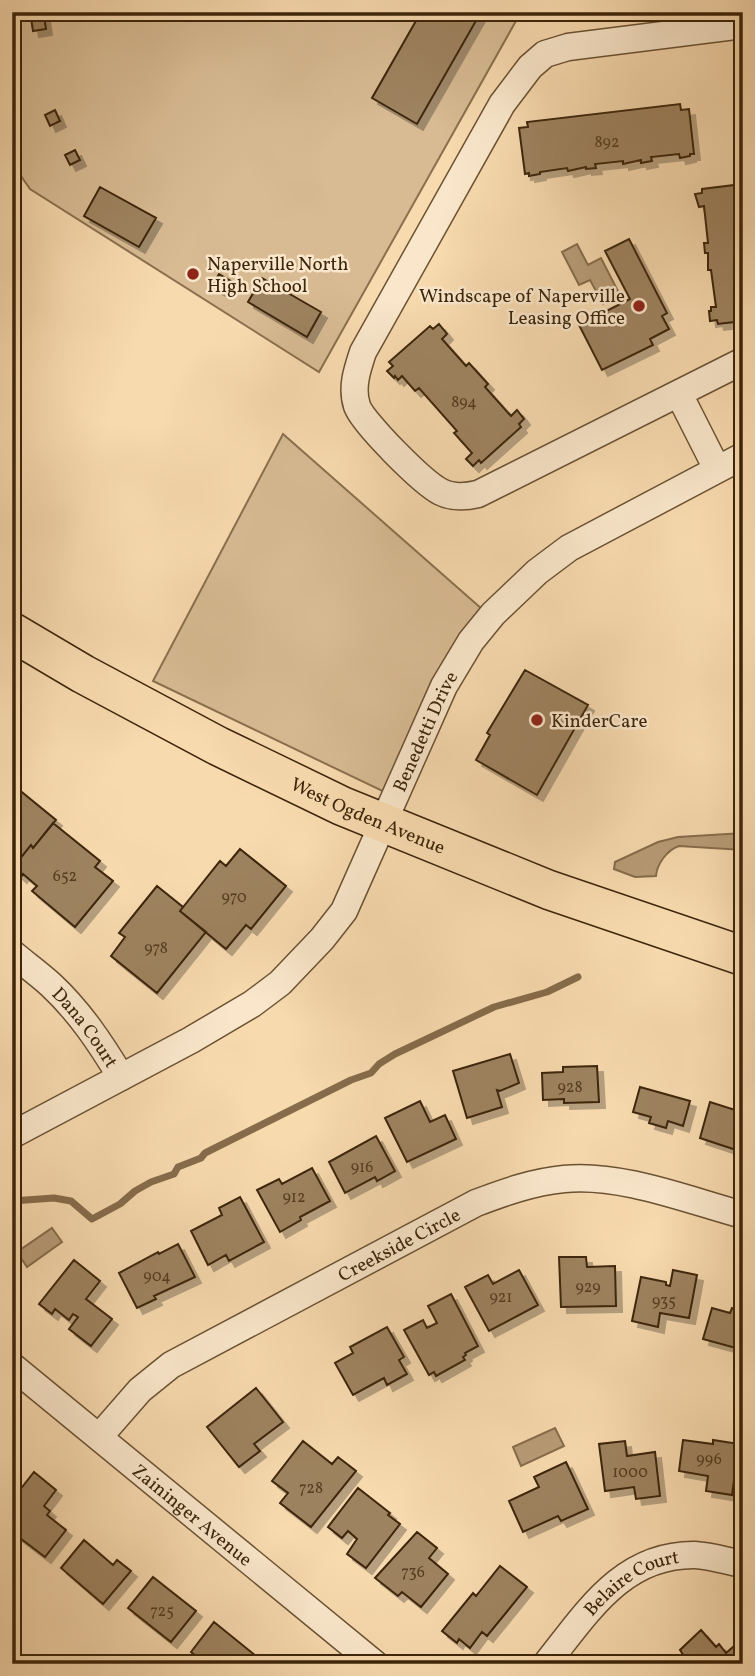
<svg xmlns="http://www.w3.org/2000/svg" width="755" height="1676" viewBox="0 0 755 1676" font-family="Vollkorn,serif">
<style>
.green{fill:#d8bb93;stroke:#8a704e;stroke-width:2}
.water{fill:#b89c77;stroke:#866c4b;stroke-width:2}
.lines{fill:none;stroke-linecap:round;stroke-linejoin:round}
.stream{stroke:#866c4b;stroke-width:7}
.building{fill:#9e8360;stroke:#3c250a;stroke-width:2;filter:url(#shadow)}
.minor-casing{stroke:#6b5233;stroke-width:29}
.primary-casing{stroke:#3c250a;stroke-width:41}
.minor{stroke:#fae7cb;stroke-width:26}
.primary{stroke:#f8daaf;stroke-width:38}
.poi-dot{fill:#8f2418;stroke:#fae7cb;stroke-width:2.5}
.labels{text-anchor:middle;stroke-width:5;stroke-linejoin:round;paint-order:stroke}
.number-label{font-size:16px;fill:#543c20}
.poi-label{font-size:19px;fill:#3c250a;stroke:#fae7cb;text-anchor:start}
.street-label{font-size:19px;fill:#3c250a;stroke:#fae7cb}
</style>
<defs>
<filter id="shadow"><feDropShadow dx="6" dy="6" stdDeviation="0" flood-color="#0004"/></filter>
</defs>
<rect width="100%" height="100%" fill="#f8daaf"/>
<filter id="stains"><feTurbulence type="fractalNoise" baseFrequency=".00286" numOctaves="4"/><feColorMatrix values="0 0 0 0 .2 0 0 0 0 .09 0 0 0 0 .02 0 0 0 .5 -.17"/></filter>
<radialGradient id="worn" r=".72"><stop offset=".6" stop-color="#630" stop-opacity="0"/><stop offset="1" stop-color="#630" stop-opacity=".3"/></radialGradient>
<path class="green" d="M12 12H521L319 372 30 189 12 163Z
M283 434 491 617 395 797 153 681Z"/>
<path class="water" d="M577 244 588 265 601 258 620 295 603 304 590 280 579 285 562 252Z
M743 833V850L679 846C667 850 657 864 656 876L635 877 614 869 615 862 658 842 678 837Z
M52 1228 62 1242 27 1267 17 1252Z
M555 1428 564 1446 521 1466 513 1447Z"/>
<g class="lines">
<path class="stream" d="M12 1201 54 1198 71 1201 92 1219 120 1204 135 1191 151 1182 174 1174 178 1167 201 1158 205 1153 351 1080 371 1073 379 1064 395 1054 494 1007 547 992 578 977"/>
</g>
<path class="building" d="M421 12H481L417 124 372 98Z
M44 16 46 29 33 31 31 18Z
M680 104 681 110 689 109 694 154H690V156L680 158 679 154 651 157 652 161 641 163V160L623 164V161L595 164 596 168 586 169V167L568 171 567 168 540 172V174L529 176V173L525 174 519 128 528 127 527 122Z
M55 110 60 121 50 126 45 115Z
M75 150 80 160 70 165 65 155Z
M743 184V321L718 324 717 320 710 321 709 311H711V307H716L711 270H708V253H705L704 243H708L704 206 699 207 695 194 702 193V189Z
M100 187 156 218 139 247 84 216Z
M629 239 667 313 662 316 669 329 650 339 653 345 602 370 579 325 630 299 605 251Z
M219 274 231 281 224 292 212 286Z
M262 278 321 312 307 337 248 302Z
M439 324 447 334 442 339 466 366 469 363 488 384 485 387 511 416 517 410 524 419 519 424 521 427 481 463 479 460 473 466 466 459 472 453 454 433 457 431 419 388 415 391 402 376 398 380 395 376 394 378 387 371 393 366 389 362 430 326 433 329Z
M525 670 588 705 537 795 476 760 490 735 487 733Z
M12 784 56 820 33 848 31 845 12 869Z
M53 823 100 861 95 867 113 881 75 927 32 891 37 886 23 874 21 877 12 869 31 845 33 848Z
M240 849 286 886 251 929 246 925 226 949 180 911 220 861 226 866Z
M157 886 183 907 180 911 206 932 157 993 111 956 125 937 119 933Z
M510 1054 519 1083 500 1091 497 1090 502 1107 467 1118 453 1071Z
M597 1066 599 1102 564 1103V1099L543 1100 542 1073 563 1072V1067Z
M640 1087 690 1101 683 1126 668 1121 666 1128 649 1123 651 1117 633 1112Z
M738 1099 743 1100V1142L739 1151 700 1138 710 1102 735 1110Z
M420 1101 430 1122 445 1115 456 1139 407 1162 385 1118Z
M376 1136 395 1171 377 1181 375 1177 345 1193 329 1162Z
M312 1168 330 1201 300 1217 301 1220 280 1232 257 1190 279 1179 282 1184Z
M240 1197 264 1242 229 1261 226 1255 208 1265 191 1231 222 1215 219 1208Z
M178 1244 195 1277 154 1296 156 1299 137 1308 119 1273 158 1252 159 1254Z
M559 1257H586L587 1267 615 1266 616 1306 561 1307Z
M74 1260 100 1281 86 1299 112 1319 91 1346 69 1329 78 1317 73 1314 69 1320 55 1309 52 1314 39 1304Z
M519 1270 538 1305 489 1331 465 1287 488 1275 493 1284Z
M673 1270 697 1275 689 1318 660 1313 658 1327 632 1321 641 1277 666 1282V1285L670 1286Z
M451 1294 478 1346 465 1353 466 1355 463 1357 465 1360 436 1376 434 1372 429 1375 404 1330 423 1320 427 1328 437 1323 428 1306Z
M743 1300V1350L703 1339 712 1308 730 1313 732 1308 740 1311Z
M387 1327 404 1357 399 1360 407 1374 387 1385 384 1378 353 1395 335 1363 353 1353 350 1347Z
M256 1388 283 1422 254 1444 260 1451 239 1467 207 1427Z
M683 1440 713 1444V1440L739 1444 732 1495 706 1491 708 1476 679 1471Z
M303 1441 332 1464 338 1457 356 1471 311 1527 280 1503 288 1493 272 1481Z
M625 1441 627 1456 655 1452 660 1496 636 1499 634 1487 605 1491 599 1444Z
M566 1462 588 1509 561 1521 558 1516 523 1532 509 1501 539 1487 534 1477Z
M34 1472 56 1490 44 1506 50 1511 47 1515 66 1530 45 1557 12 1532V1500Z
M358 1488 390 1513 388 1515 400 1524 366 1568 347 1554 357 1539 348 1531 342 1538 328 1527Z
M417 1532 437 1548 429 1558 448 1574 421 1607 402 1592 398 1596 375 1578Z
M84 1540 113 1565 117 1560 131 1571 103 1604 61 1568Z
M500 1566 527 1587 487 1636 482 1632 470 1648 459 1639 457 1643 442 1631 473 1593 476 1596Z
M153 1577 196 1611 171 1642 128 1608Z
M214 1622 261 1660 258 1664H206L191 1652Z
M701 1630 716 1647 719 1644 726 1653 741 1640 743 1664H689L680 1650Z"/>
<g class="lines">
<defs>
<g id="minor">
<path d="M743 25 568 47 545 54 530 67 502 104 363 352C357 370 351 388 357 406 363 423 423 483 441 492 453 498 465 497 478 494L743 361"/>
<path d="M679 394 717 469"/>
<path id="s1" d="M12 953C25 964 39 974 51 985 80 1012 101 1044 121 1077"/>
<path id="s2" d="M12 1135 191 1040 252 1004 280 983 322 939 344 911 444 686 471 641 493 614 537 572 569 548 743 456"/>
<path id="s3" d="M12 1366 375 1664"/>
<path id="s4" d="M99 1437 140 1390 171 1365 476 1203C505 1192 533 1182 564 1179 620 1173 688 1200 743 1215"/>
<path id="s5" d="M546 1664C587 1613 622 1554 695 1555 711 1556 727 1561 743 1564"/>
</g>
<g id="primary">
<path id="s6" d="M12 632 83 674 218 746 342 806 549 890 743 956"/>
</g>
</defs>
<use href="#minor" class="minor-casing"/>
<use href="#primary" class="primary-casing"/>
<use href="#minor" class="minor"/>
<use href="#primary" class="primary"/>
</g>
<g class="poi-dot">
<circle cx="193" cy="274" r="7"/>
<circle cx="639" cy="306" r="7"/>
<circle cx="537" cy="720" r="7"/>
</g>
<g class="labels">
<g class="number-label">
<text x="607" y="147">892</text>
<text x="464" y="407">894</text>
<text x="65" y="881">652</text>
<text x="234" y="902">970</text>
<text x="156" y="953">978</text>
<text x="570" y="1092">928</text>
<text x="362" y="1172">916</text>
<text x="294" y="1202">912</text>
<text x="157" y="1281">904</text>
<text x="588" y="1292">929</text>
<text x="501" y="1302">921</text>
<text x="664" y="1306">935</text>
<text x="709" y="1464">996</text>
<text x="630" y="1477">1000</text>
<text x="311" y="1493">728</text>
<text x="413" y="1577">736</text>
<text x="162" y="1616">725</text>
</g>
<g class="poi-label">
<text x="207" y="270">Naperville North<tspan x="207" dy="22">High School</tspan></text>
<text x="625" y="302" text-anchor="end">Windscape of Naperville<tspan x="625" dy="22">Leasing Office</tspan></text>
<text x="551" y="727">KinderCare</text>
</g>
<g class="street-label">
<text dy="7" stroke="none"><textPath href="#s2" startOffset="602">Benedetti Drive</textPath></text>
<text dy="7" stroke="none"><textPath href="#s6" startOffset="401">West Ogden Avenue</textPath></text>
<text dy="7" stroke="none"><textPath href="#s1" startOffset="105">Dana Court</textPath></text>
<text dy="7" stroke="none"><textPath href="#s4" startOffset="360">Creekside Circle</textPath></text>
<text dy="7" stroke="none"><textPath href="#s3" startOffset="234">Zaininger Avenue</textPath></text>
<text dy="7" stroke="none"><textPath href="#s5" startOffset="121">Belaire Court</textPath></text>
</g>
</g>
<rect width="755" height="1676" fill="none" stroke="#f8daaf" stroke-width="42"/>
<rect x="14" y="14" width="727" height="1648" fill="none" stroke="#3c250a" stroke-width="3.5"/>
<rect x="21" y="21" width="713" height="1634" fill="none" stroke="#3c250a" stroke-width="2"/>
<rect width="100%" height="100%" filter="url(#stains)"/>
<rect width="100%" height="100%" fill="url(#worn)"/>
</svg>
